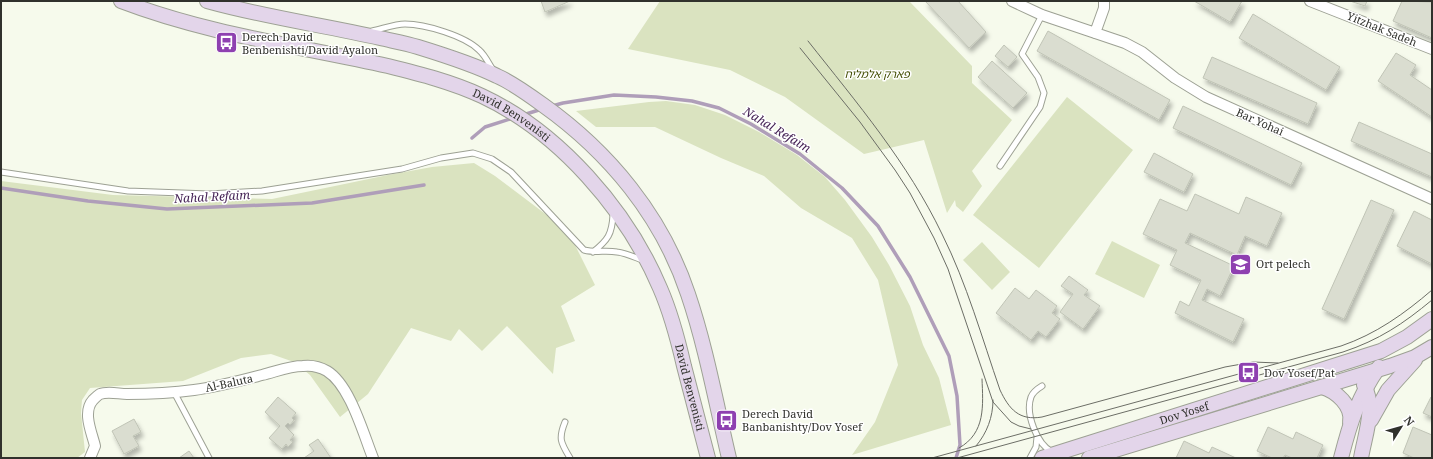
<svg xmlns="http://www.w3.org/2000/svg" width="1433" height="459" viewBox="0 0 1433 459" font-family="'Noto Serif','Noto Sans Hebrew',serif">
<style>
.green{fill:#dae3c0}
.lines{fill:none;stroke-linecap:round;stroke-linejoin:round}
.stream{stroke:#af9eb9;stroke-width:3.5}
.building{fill:#daddd0;stroke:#c0c4b6;filter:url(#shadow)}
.lane-casing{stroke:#9da194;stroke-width:7}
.street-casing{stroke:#9da194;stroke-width:12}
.secondary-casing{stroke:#9da194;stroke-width:16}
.lane{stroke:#fff;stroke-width:5}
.street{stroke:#fff;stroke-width:10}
.secondary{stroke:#e3d5ea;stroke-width:14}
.tram{stroke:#6c6e66;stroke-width:1}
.labels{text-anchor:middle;stroke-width:3;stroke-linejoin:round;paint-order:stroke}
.street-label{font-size:11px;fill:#30312c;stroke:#fff}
.poi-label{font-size:11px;fill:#30312c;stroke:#fff;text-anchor:start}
.park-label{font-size:11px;font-style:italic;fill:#414c01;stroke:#fff}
.water-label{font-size:12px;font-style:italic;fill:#452355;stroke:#fff}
</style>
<defs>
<filter id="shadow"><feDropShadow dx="2.5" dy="4.5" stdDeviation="2" flood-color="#0004"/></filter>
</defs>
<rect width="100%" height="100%" fill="#f6faec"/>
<path class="green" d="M660 1H909L972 66V83L1012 120 972 171 982 186 963 212 956 206 955 200 947 213 924 140 864 154 785 97 730 70 628 49Z
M1067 97 1133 150 1039 268 973 215Z
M666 101 695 105 725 115 759 132 797 155 825 177 845 200 872 237 889 265 910 306 923 345 939 378 951 425 852 455 875 422 898 365 878 280 852 238 801 208 764 176 721 158 655 127H596L576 111 649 102Z
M474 163 495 176 568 231 595 285 561 306 575 341 556 348 553 374 507 326 482 351 459 329 451 341 411 328 368 394 340 417 310 375 294 362 271 354 241 358 183 381 90 388 82 400 81 413 85 452 77 458H1V181L113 195 272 199 388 175 432 167Z
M1112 241 1160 265 1144 298 1095 274Z
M982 242 1010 272 992 290 963 260Z"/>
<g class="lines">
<path class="stream" d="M552 106 563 103 614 95 656 97 692 101 719 108 751 124 800 154 842 188 878 226 910 277 949 356 957 396 960 445 956 458
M523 115 542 109
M472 138 485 127 513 118
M1 188 88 201 167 209 312 203 424 185"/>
</g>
<path class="building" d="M541 1H570L545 12Z
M925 1H958L986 32 969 48Z
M1194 1H1242L1230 22Z
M1350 1H1367L1365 6Z
M1402 1 1432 2V38L1393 21Z
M1253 14 1340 67 1326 90 1239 38Z
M1048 31 1170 100 1159 120 1037 51Z
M1004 45 1017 57 1008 67 995 56Z
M1396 53 1416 65 1410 75 1432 90V117L1378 81Z
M1212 57 1317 103 1308 124 1203 78Z
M992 61 1027 93 1013 108 978 77Z
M1183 106 1302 163 1291 185 1173 128Z
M1359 122 1432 154V177L1351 141Z
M1154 153 1193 174 1184 192 1144 172Z
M1195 194 1239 214 1246 197 1282 213 1267 246 1245 236 1237 255 1190 233 1185 243 1234 266 1220 296 1207 289 1202 300 1244 319 1233 342 1175 313 1180 301 1189 306 1201 280 1170 265 1177 250 1143 234 1160 199 1187 211Z
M1371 200 1394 210 1344 319 1322 309Z
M1414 211 1432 220V264L1397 246Z
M1069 276 1088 290 1084 295 1100 306 1083 329 1060 312 1073 294 1061 286Z
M1015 288 1029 299 1036 290 1057 306 1052 313 1060 319 1046 337 1038 331 1031 340 996 313Z
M278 397 296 413 292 418 294 420 290 425 288 423 285 426 294 435 290 440 293 442 288 447 286 444 282 449 269 438 280 426 265 412Z
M1431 397H1432V417L1423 413Z
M134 419 141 432 133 436 139 446 124 454 112 431Z
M1268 427 1293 439 1296 432 1323 445 1317 458H1292L1285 455 1283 458H1272L1257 451Z
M1413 427 1432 435V458H1414L1403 453Z
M318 439 331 458H304L314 451 309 445Z
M1184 441 1209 453 1212 447 1236 458H1176Z
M189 451 194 458H179Z"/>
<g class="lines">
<defs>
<path id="lane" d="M372 31C382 29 395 24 405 24 425 24 465 36 479 50 485 55 489 64 493 70
M1000 166 1040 107 1044 93 1038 77 1022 54 1042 15
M1 172 128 191 209 194 262 191 402 169 441 158 473 153 492 159 511 172 584 250C595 253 606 250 617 252 626 253 634 257 642 260
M593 252C608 240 612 234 613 215
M1042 386C1037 389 1033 392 1031 397 1025 414 1037 444 1052 452
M174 392 209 458
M565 422C558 439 561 443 570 458
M1030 458 1036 447 1037 437"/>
<path id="street" d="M1012 1 1042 15 1125 43 1142 52 1175 78 1206 97 1432 199
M1310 1 1432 49
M1095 33 1104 8V1
M90 458 95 446C92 433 82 412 93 400 95 398 98 395 100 394 108 391 119 394 127 394 149 394 172 393 194 390 217 387 239 381 262 375 275 372 289 366 303 366 311 365 320 367 327 371 350 385 363 433 373 458"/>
<g id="secondary">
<path id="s1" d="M121 1C207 34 298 46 388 66 420 74 452 82 482 96 559 132 627 210 660 288 671 313 678 340 684 366 692 397 700 427 708 458"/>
<path d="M207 1C264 17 323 25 380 38 393 41 405 43 418 47 444 55 473 64 497 76 513 83 528 94 543 105 609 152 662 216 688 294 706 347 716 403 729 458"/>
<path d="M1322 387C1336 391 1353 406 1350 422"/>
<path d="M1371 420 1388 390 1415 360"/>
<path id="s2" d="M1042 458 1381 351 1407 337 1432 319"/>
<path d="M1089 458 1390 366 1415 357 1432 347"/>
<path d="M1341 458C1350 423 1358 397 1379 367"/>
<path d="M1361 458C1365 434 1376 408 1364 385"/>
</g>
</defs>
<use href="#lane" class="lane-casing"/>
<use href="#street" class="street-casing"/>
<use href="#secondary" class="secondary-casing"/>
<use href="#lane" class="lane"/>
<use href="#street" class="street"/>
<use href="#secondary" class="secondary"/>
<path class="tram" d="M808 41C857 103 908 163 942 234 967 284 982 338 1000 390 1009 409 1019 421 1042 417L1225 367 1253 362 1278 363
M800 48 860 122 895 170 910 193 934 238 948 269 993 402 1011 422 1019 426 1031 429
M976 446C987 433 993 417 993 400
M959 448C986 433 983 405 982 379
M932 458 1341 346C1376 334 1404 314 1432 290
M957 458 1343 352C1379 340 1403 324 1432 300"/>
</g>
<defs>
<symbol id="bus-square" viewBox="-11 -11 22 22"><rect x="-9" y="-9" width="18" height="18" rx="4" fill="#8e40b0" stroke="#fff"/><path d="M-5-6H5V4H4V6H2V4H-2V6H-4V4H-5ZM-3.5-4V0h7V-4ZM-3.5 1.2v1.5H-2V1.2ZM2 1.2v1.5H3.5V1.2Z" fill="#fff"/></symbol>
<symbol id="school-square" viewBox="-11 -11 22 22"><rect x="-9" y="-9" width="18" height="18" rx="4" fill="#8e40b0" stroke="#fff"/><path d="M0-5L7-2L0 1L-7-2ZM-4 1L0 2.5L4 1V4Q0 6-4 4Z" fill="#fff"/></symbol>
</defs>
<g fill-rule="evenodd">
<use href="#bus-square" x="214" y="30" width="25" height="25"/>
<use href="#school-square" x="1228" y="252" width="25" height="25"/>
<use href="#bus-square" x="1236" y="360" width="25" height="25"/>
<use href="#bus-square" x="714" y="408" width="25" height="25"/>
</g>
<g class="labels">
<g class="street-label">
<text transform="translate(1382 29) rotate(22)" y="4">Yitzhak Sadeh</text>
<text dy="4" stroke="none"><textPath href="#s1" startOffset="409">David Benvenisti</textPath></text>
<text transform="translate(1260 122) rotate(24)" y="4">Bar Yohai</text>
<text transform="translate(229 383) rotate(-12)" y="4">Al-Baluta</text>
<text dy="4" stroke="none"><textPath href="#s1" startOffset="745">David Benvenisti</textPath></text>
<text dy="4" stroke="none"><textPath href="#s2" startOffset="149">Dov Yosef</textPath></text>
</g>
<g class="poi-label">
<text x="242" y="41">Derech David<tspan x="242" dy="13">Benbenishti/David Ayalon</tspan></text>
<text x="1256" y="268">Ort pelech</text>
<text x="1264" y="377">Dov Yosef/Pat</text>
<text x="742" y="418">Derech David<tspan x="742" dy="13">Banbanishty/Dov Yosef</tspan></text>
</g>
<g class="park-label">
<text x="877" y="78">פארק אלמליח</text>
</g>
<g class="water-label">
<text transform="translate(777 130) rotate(31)" y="4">Nahal Refaim</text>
<text transform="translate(212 197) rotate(-3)" y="4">Nahal Refaim</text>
</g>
</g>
<rect width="1433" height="459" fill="none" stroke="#30312c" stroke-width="4"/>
<g transform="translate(1401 427) rotate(53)" stroke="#ffffff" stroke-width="3" paint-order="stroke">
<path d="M0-3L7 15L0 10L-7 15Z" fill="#30312c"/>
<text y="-6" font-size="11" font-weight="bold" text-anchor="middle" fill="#30312c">N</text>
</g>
</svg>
